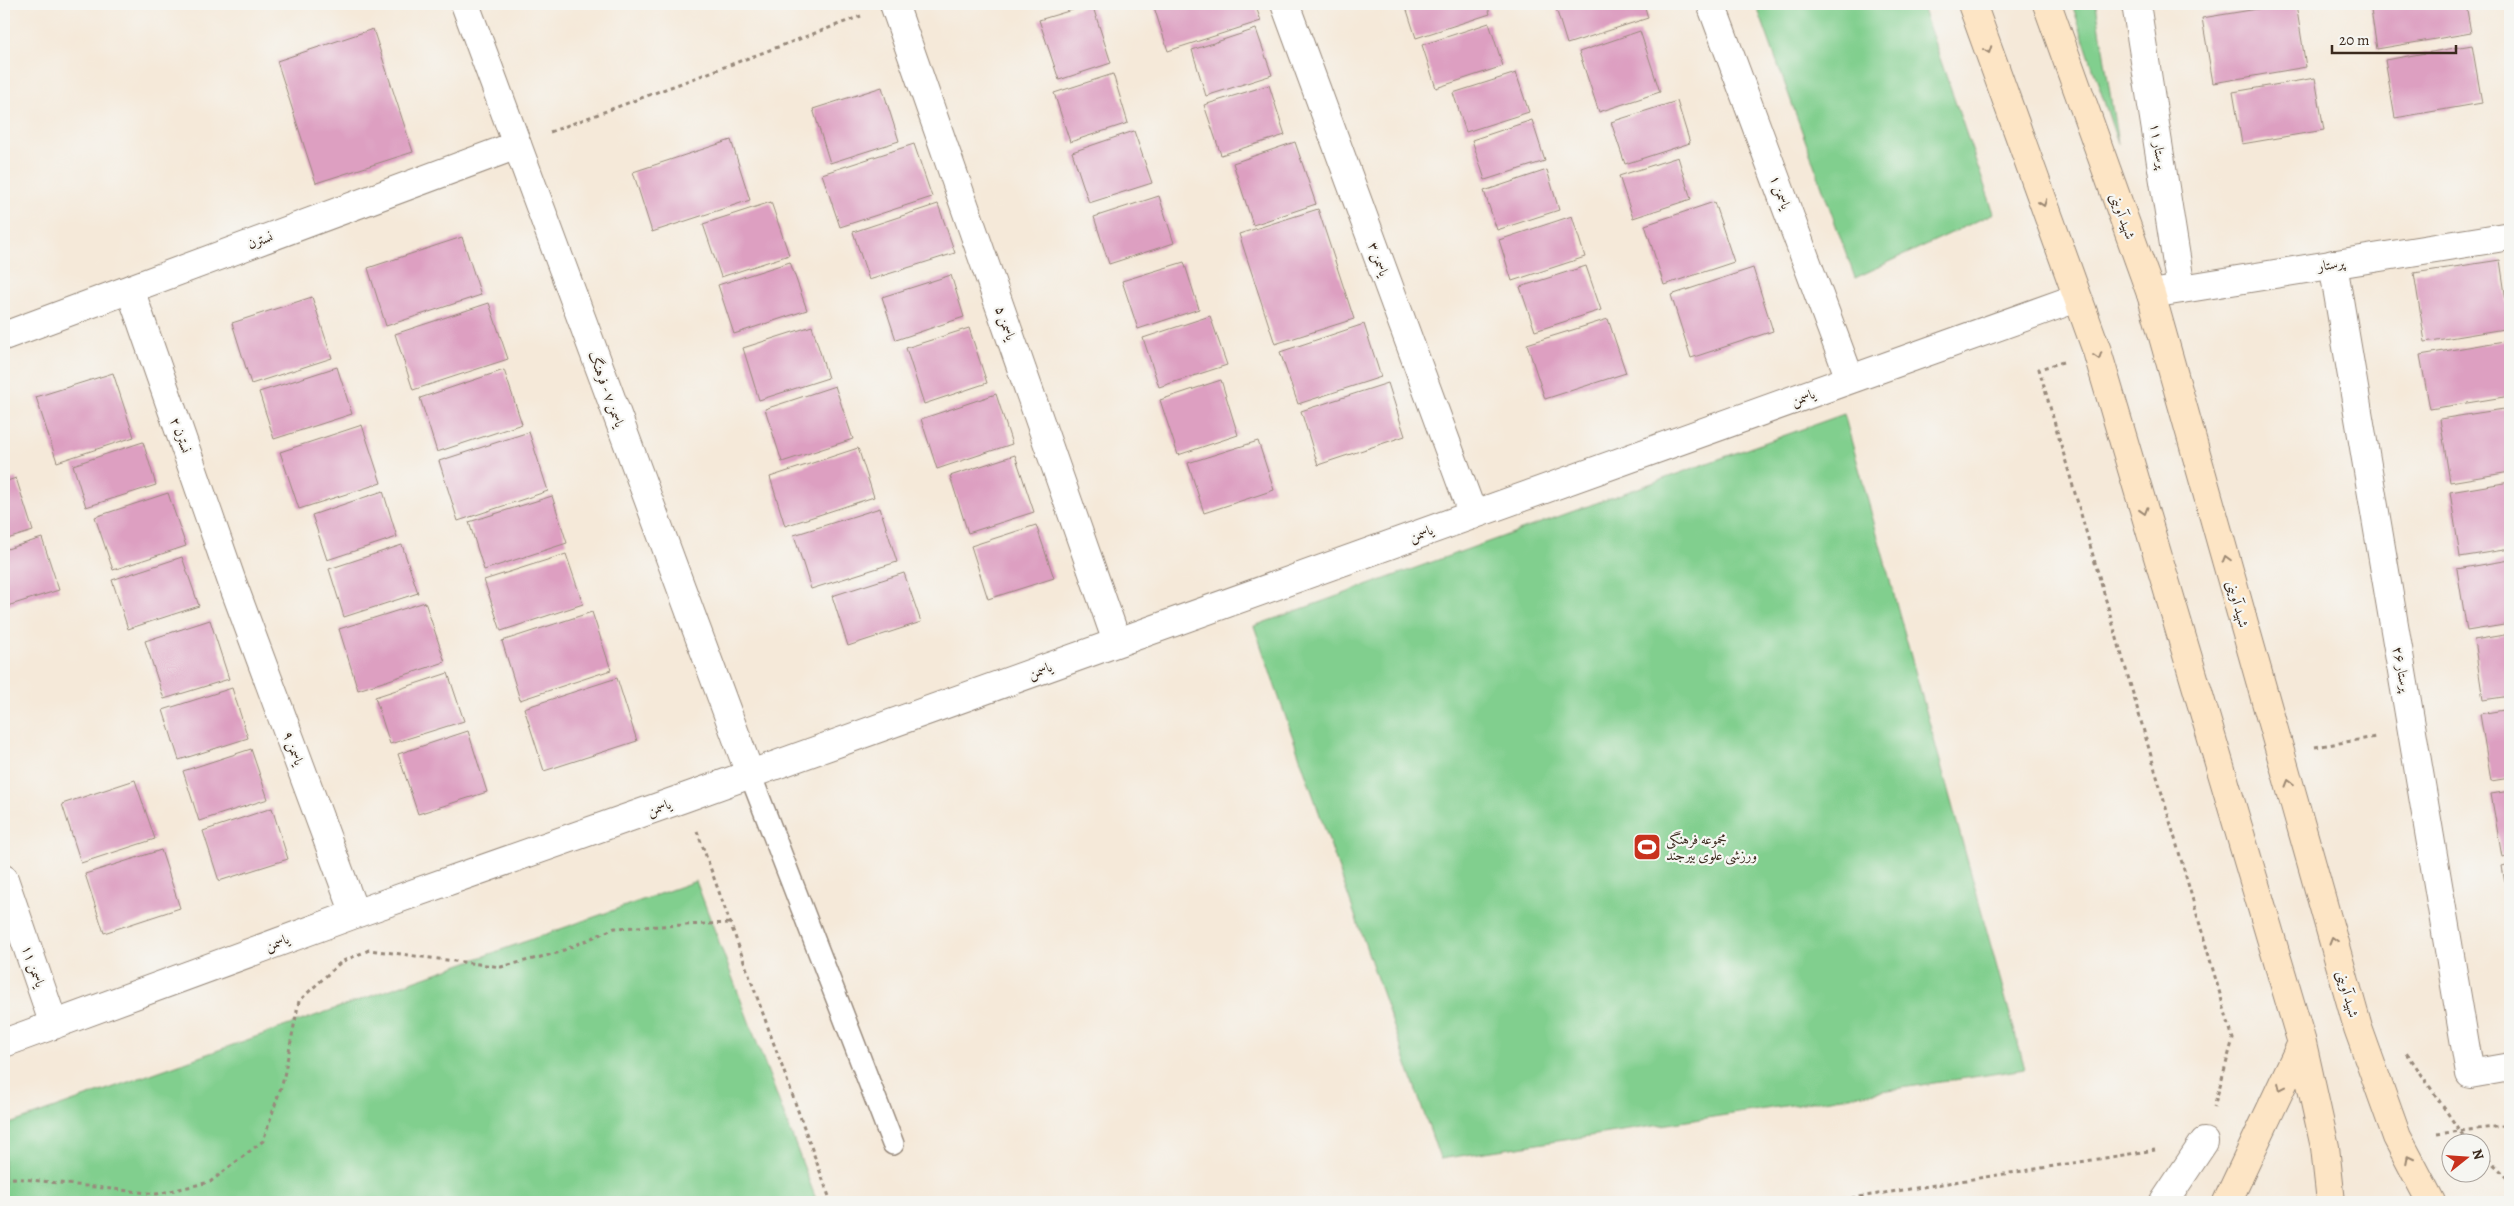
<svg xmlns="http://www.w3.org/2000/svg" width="2514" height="1206" viewBox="0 0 2514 1206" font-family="Alegreya,Amiri,serif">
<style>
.green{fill:#81cf8e;stroke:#5e7c56}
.building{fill:#dd9fc1}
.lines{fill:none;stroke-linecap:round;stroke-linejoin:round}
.service-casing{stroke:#988a7c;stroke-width:24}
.pedestrian-casing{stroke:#988a7c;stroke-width:30}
.minor-casing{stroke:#988a7c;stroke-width:30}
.tertiary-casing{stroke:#988a7c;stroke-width:30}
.secondary-casing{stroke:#988a7c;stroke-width:30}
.path{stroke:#988a7c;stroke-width:3;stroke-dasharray:4 4;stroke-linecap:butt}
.service{stroke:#fff;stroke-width:21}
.pedestrian{stroke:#fff;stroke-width:28}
.minor{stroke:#fff;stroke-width:28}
.tertiary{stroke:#fff;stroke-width:28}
.secondary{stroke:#fde5c5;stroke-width:28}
.oneway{stroke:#9c8872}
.labels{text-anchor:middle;stroke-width:4.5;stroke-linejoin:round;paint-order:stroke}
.street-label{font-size:14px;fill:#3b2a1e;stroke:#f6f6f2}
.poi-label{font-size:14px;fill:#3b2a1e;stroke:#f6f6f2;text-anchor:start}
</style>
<rect width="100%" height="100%" fill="#f6f6f2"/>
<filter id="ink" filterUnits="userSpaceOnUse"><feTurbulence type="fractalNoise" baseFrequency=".02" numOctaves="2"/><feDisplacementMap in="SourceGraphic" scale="10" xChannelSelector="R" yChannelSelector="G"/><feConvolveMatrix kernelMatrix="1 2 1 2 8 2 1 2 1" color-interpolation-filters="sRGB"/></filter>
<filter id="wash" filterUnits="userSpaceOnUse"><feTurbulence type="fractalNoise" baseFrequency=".0096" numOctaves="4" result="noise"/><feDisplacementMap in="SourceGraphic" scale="20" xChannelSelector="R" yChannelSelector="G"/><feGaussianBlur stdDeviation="1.12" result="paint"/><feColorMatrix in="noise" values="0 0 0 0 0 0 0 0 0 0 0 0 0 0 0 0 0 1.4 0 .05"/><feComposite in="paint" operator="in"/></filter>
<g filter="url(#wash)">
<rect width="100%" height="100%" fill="#f5e9d9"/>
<path class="green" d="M1756 4H1921L1994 213 1855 278Z
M2072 4H2096L2118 144Z
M1844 414 2025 1069 1440 1159 1254 626Z
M696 881 817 1202H4V1126Z"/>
<g id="blocks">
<path class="building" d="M1092 4 1111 63 1059 80 1039 20Z
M1153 4H1255L1261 21 1168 51Z
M1405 4H1487L1490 14 1416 38Z
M1560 4H1644L1648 18 1567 44 1555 5Z
M2288 4H2296L2306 67 2213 83 2202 18Z
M2370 4H2466L2471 33 2377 49Z
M1489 23 1503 66 1436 88 1422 45Z
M373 29 413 152 316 183 277 61Z
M1256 29 1272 75 1206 96 1192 50Z
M1640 31 1660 92 1599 112 1579 52Z
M2472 45 2482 103 2395 118 2385 60Z
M1516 73 1529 112 1466 132 1453 93Z
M1113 74 1128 123 1070 142 1054 93Z
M2315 78 2324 130 2242 144 2233 92Z
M1269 85 1285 135 1221 155 1204 105Z
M882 87 899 141 830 163 813 109Z
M1677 101 1690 143 1625 164 1611 122Z
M1532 120 1545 161 1485 180 1472 140Z
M1134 131 1152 183 1089 203 1072 152Z
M731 140 750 200 652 232 633 172Z
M1295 142 1316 204 1253 225 1233 163Z
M914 144 932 197 840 227 822 174Z
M1678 157 1691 199 1633 218 1619 176Z
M1547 170 1559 210 1497 230 1484 191Z
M1159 196 1174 243 1109 264 1094 217Z
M771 202 789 255 721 277 703 224Z
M1714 202 1734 262 1664 285 1645 225Z
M938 204 955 253 869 280 853 232Z
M1318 209 1354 319 1275 344 1239 234Z
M1572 216 1585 257 1512 281 1499 240Z
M462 237 481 295 386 326 368 268Z
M2500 260 2510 328 2425 342 2414 273Z
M790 262 807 310 734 334 718 285Z
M1184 262 1199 309 1138 329 1122 281Z
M1586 266 1601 310 1535 331 1520 287Z
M1753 268 1773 331 1691 358 1671 295Z
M951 275 964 317 896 340 882 297Z
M312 297 332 358 251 384 232 323Z
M489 303 508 359 413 390 395 334Z
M1210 316 1227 365 1159 387 1143 338Z
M1608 319 1626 373 1545 399 1527 344Z
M1364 324 1381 377 1298 404 1280 352Z
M812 326 828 378 759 400 743 348Z
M969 328 987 383 924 404 906 348Z
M2510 340V396L2430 409 2420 355Z
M337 367 352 414 274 439 259 392Z
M504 370 522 424 437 452 420 398Z
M113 373 134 437 57 462 36 397Z
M1221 380 1238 435 1178 455 1160 400Z
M1388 383 1405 436 1318 465 1301 411Z
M835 386 853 439 782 462 765 409Z
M996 394 1012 444 937 469 921 419Z
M2510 408V472L2450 482 2440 419Z
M362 425 381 483 299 509 280 452Z
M529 432 548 491 458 521 439 461Z
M1258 441 1274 490 1204 513 1188 463Z
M143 442 156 485 86 507 73 465Z
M858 448 874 497 785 526 770 477Z
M1015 455 1034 512 968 533 950 476Z
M16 478 33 531 4 540V482Z
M2510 482V549L2460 557 2450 492Z
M383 491 397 537 327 560 312 515Z
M168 493 186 546 113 570 95 517Z
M552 496 567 543 484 570 469 522Z
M880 508 897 562 811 589 794 535Z
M1036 525 1054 578 988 599 971 546Z
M42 538 59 590 4 607V550Z
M402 545 418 593 344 617 329 569Z
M566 554 583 604 501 631 484 580Z
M182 557 199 606 128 629 112 580Z
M2510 560V624L2467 631 2457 569Z
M904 573 921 622 848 646 832 596Z
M425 602 445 662 358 690 339 629Z
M592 612 611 670 520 700 502 641Z
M210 620 229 679 164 699 145 641Z
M2510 634V696L2483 700 2474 640Z
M448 673 464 721 390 744 375 697Z
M617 678 637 741 544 771 524 708Z
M232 688 248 738 179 760 163 710Z
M2510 709V778L2491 781 2480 714Z
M468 731 487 792 418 814 398 754Z
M251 749 268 799 199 821 183 771Z
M135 780 155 839 81 863 62 804Z
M2510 791V855L2502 857 2491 794Z
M272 808 288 859 219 881 203 831Z
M161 850 180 908 104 933 85 874Z
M2510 864V907H2509L2502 866Z"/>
</g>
</g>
<g filter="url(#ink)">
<use href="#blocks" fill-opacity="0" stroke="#988a7c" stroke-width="1"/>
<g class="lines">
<defs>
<path id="service" d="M750 774 893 1144"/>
<path id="pedestrian" d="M2164 1202 2204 1142"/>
<path id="minor" d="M894 4 1117 642
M1285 4 1473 515
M1711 4 1850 379
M2136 4 2181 289
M2333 264 2470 1074 2510 1067
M130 289 232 582 355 914
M4 336 517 145
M4 879 54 1025
M4 1043 355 914 684 798 2077 298"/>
<path id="tertiary" d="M465 4 750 774
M2151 294 2510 236"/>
<path id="secondary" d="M1972 4 2097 351 2302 1043 2325 1147 2331 1202
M2047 4 2151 294 2358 1028 2397 1137 2431 1202
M2227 1202 2302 1043"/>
</defs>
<use href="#service" class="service-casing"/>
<use href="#pedestrian" class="pedestrian-casing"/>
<use href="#minor" class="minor-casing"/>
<use href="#tertiary" class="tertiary-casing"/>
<use href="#secondary" class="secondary-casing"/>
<path class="path" d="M550 132 861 16
M2063 362 2039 369 2233 1039 2214 1107
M2315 747 2376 737
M697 831 831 1202
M2407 1053 2461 1133 2472 1144
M2437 1134 2510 1125
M2482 1153 2510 1180
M4 1179 14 1178 157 1194 210 1182 263 1141 283 1081 299 1001 341 962 369 950 501 967 557 953 615 928 730 923
M1828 1202 2155 1150"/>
<use href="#service" class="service"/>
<use href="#pedestrian" class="pedestrian"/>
<use href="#minor" class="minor"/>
<use href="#tertiary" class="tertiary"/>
<use href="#secondary" class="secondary"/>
</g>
<defs><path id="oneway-chevron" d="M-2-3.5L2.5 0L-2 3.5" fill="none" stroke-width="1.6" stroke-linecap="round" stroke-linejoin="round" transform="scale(1.25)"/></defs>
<g class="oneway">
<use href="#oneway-chevron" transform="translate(1988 50) rotate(70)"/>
<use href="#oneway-chevron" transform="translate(2043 203) rotate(70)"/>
<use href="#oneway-chevron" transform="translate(2098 356) rotate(72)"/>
<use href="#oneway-chevron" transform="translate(2144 511) rotate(73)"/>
<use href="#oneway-chevron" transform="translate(2226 559) rotate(-106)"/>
<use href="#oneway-chevron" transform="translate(2289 783) rotate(-106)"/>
<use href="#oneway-chevron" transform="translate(2333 940) rotate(-106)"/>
<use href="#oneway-chevron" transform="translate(2281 1087) rotate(115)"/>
<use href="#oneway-chevron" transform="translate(2409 1159) rotate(-117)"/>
</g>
</g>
<defs>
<symbol id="stadium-square" viewBox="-11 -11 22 22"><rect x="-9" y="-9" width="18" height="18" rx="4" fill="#c8321e" stroke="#f6f6f2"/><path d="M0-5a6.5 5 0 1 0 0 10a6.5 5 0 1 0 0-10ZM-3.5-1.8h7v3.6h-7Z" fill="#fff"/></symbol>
</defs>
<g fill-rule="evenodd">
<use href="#stadium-square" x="1631" y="831" width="32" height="32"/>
</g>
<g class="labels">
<g class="street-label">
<text transform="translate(2159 146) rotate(81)" y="5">پرستار ۱۱</text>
<text transform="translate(1781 192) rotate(70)" y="5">یاسمن ۱</text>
<text transform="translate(2123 216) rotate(70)" y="5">شهید آوینی</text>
<text transform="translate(260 240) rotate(-20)" y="5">نسترن</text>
<text transform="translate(1379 259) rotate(70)" y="5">یاسمن ۳</text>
<text transform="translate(2331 264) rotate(-9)" y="5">پرستار</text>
<text transform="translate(1006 323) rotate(71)" y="5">یاسمن ۵</text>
<text transform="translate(607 389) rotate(70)" y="5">یاسمن ۷ - فرهنگ</text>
<text transform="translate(1803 397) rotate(-20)" y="5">یاسمن</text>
<text transform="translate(181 435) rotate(71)" y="5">نسترن ۲</text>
<text transform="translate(1421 533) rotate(-20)" y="5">یاسمن</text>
<text transform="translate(2238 604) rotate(74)" y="5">شهید آوینی</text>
<text transform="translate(2402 669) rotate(80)" y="5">پرستار ۲۶</text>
<text transform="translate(1040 670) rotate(-20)" y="5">یاسمن</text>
<text transform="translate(294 748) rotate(70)" y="5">یاسمن ۹</text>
<text transform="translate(659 807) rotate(-19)" y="5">یاسمن</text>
<text transform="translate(277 942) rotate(-20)" y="5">یاسمن</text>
<text transform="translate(34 966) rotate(71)" y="5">یاسمن ۱۱</text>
<text transform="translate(2348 994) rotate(74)" y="5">شهید آوینی</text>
</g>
<g class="poi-label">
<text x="1666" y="844">مجموعه فرهنگی<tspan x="1666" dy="16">ورزشی علوی بیرجند</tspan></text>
</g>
</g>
<rect width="2514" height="1206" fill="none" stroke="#f6f6f2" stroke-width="20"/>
<g transform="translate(2466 1158) rotate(73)"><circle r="24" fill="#f6f6f2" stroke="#aba49d"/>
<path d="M0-4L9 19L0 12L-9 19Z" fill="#c8321e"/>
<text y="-8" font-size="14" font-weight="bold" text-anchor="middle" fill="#3b2a1e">N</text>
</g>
<path d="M2332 45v8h124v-8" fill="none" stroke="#3b2a1e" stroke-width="2.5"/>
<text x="2339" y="45" font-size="15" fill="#3b2a1e" stroke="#f6f6f2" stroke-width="4" paint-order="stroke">20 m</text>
</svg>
